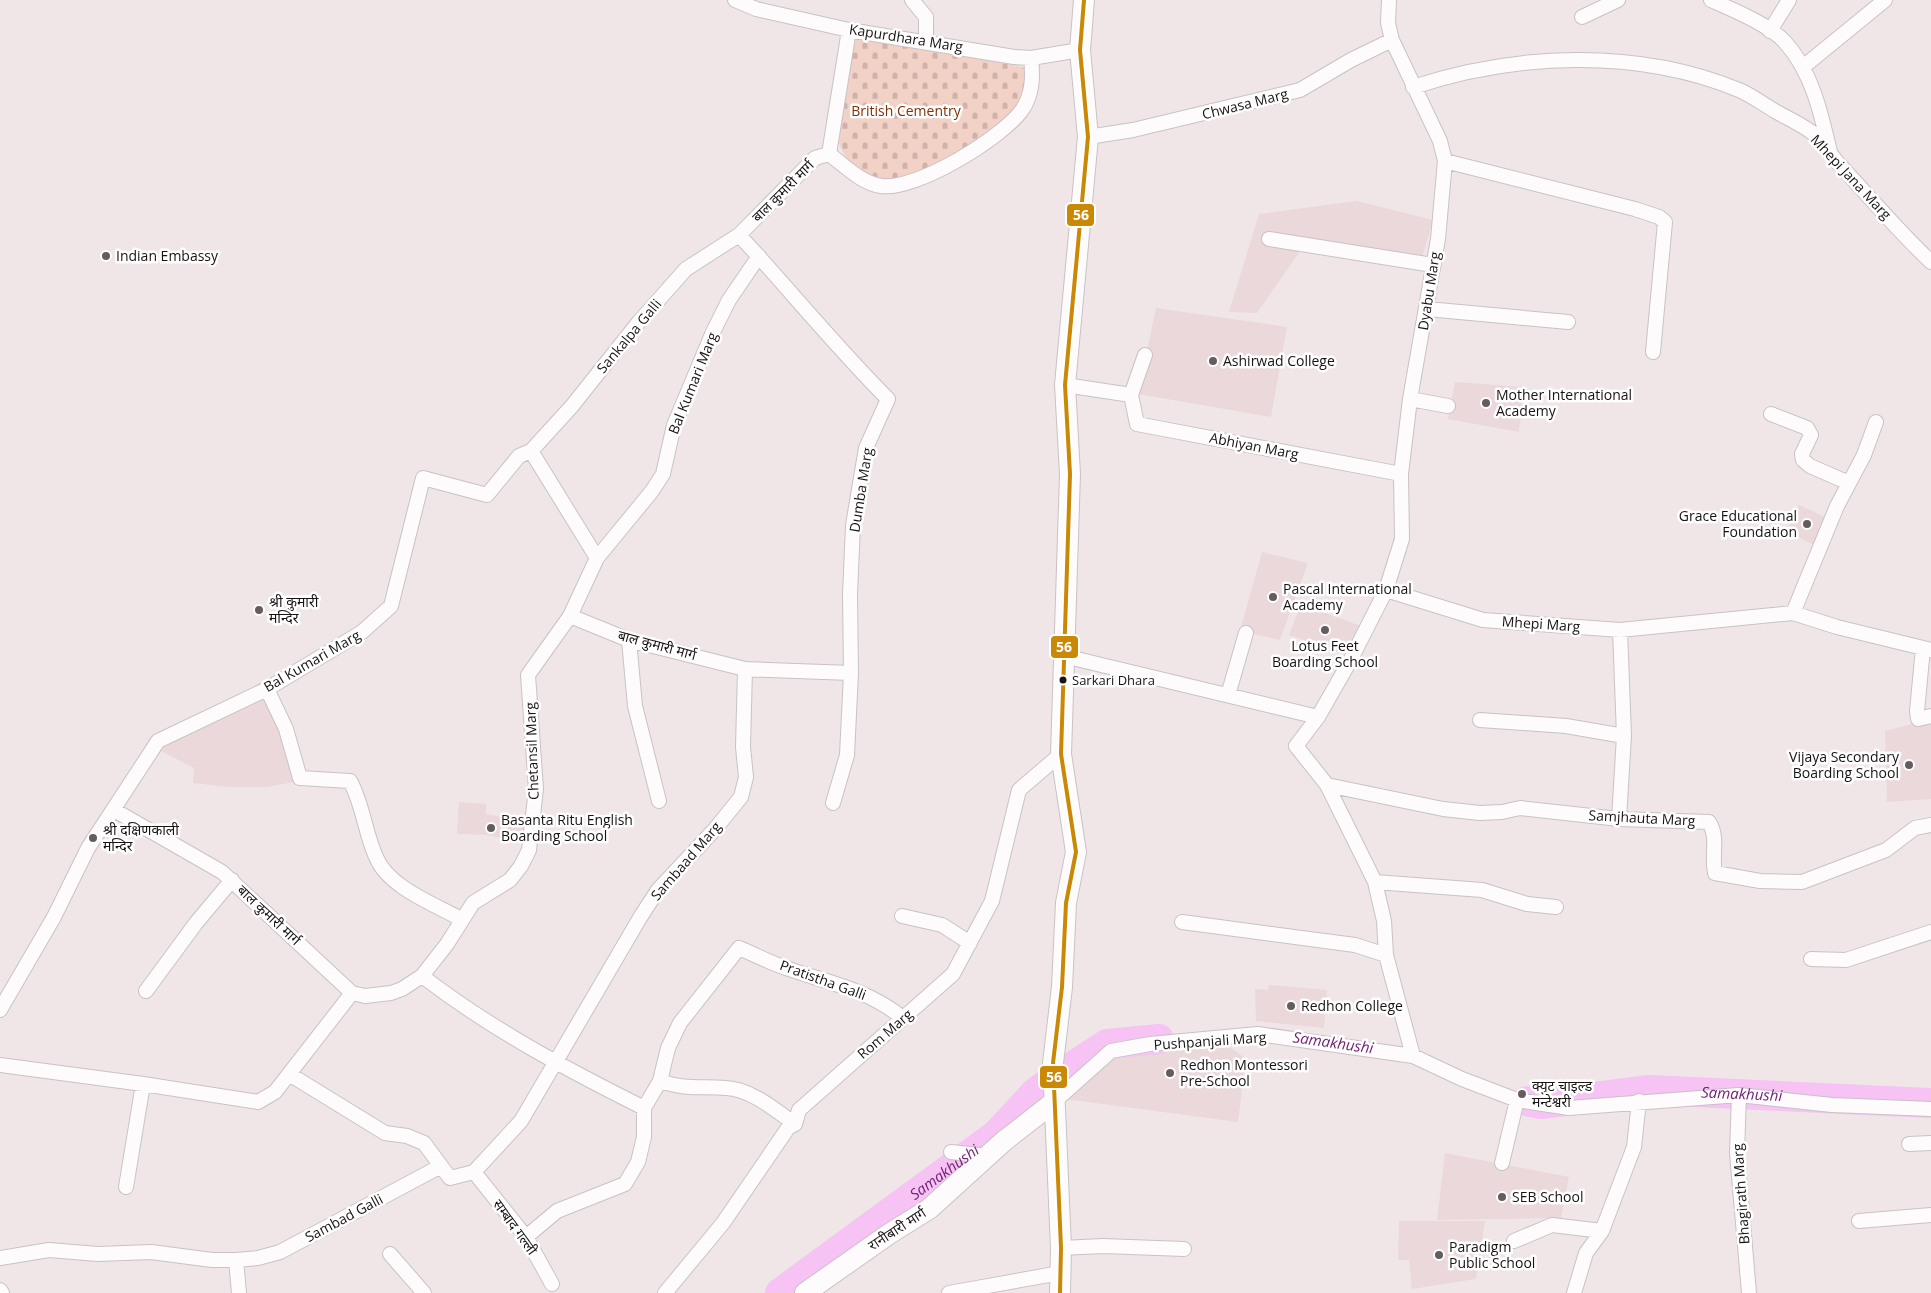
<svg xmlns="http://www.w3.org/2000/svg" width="1931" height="1293" viewBox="0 0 1931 1293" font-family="'Open Sans','Noto Sans Devanagari',sans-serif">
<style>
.built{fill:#ead8db}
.cemetery{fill:url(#cemetery-stones)}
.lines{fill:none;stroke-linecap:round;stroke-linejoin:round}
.river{stroke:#f6c3f4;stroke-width:30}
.street-casing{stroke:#c9c2c4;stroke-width:16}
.secondary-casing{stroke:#c9c2c4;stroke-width:22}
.street{stroke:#fdfbfc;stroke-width:14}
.secondary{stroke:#fdfbfc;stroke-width:20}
.bus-1-casing{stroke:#fff;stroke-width:8}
.bus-1{stroke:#ca8804;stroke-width:4}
.poi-dot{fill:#645c5e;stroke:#fff;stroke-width:2}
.bus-dot{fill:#181213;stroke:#fff;stroke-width:2}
.labels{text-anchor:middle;stroke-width:5;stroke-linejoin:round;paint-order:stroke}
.bus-label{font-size:13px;fill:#181213;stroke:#fff;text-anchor:start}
.street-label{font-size:14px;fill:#181213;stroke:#fff}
.park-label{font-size:14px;fill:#7f3006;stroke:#fff}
.poi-label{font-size:14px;fill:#181213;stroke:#fff;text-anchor:start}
.water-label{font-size:15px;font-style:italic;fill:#722375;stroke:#fff}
.line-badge{stroke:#fff;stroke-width:2}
.badge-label{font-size:14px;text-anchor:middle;font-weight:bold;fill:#fff}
</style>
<defs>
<pattern id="cemetery-stones" width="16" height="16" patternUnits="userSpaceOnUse" patternTransform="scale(1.25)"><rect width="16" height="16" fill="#f2d1c6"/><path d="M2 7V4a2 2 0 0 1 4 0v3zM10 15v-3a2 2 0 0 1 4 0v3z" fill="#cfb2a9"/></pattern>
</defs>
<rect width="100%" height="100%" fill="#f0e6e8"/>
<path class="built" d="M1357 201 1433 220 1420 265 1302 248 1257 313 1229 312 1259 214Z
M1156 308 1287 327 1271 417 1138 394Z
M1455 382 1523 387 1519 432 1448 419Z
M1799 505 1827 518 1814 545 1786 531Z
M1262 552 1308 563 1280 640 1240 631Z
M1301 604 1361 626 1347 655 1289 635Z
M266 695 283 735 294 782 267 787H229L193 783 194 768 159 750 210 720Z
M1927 720H1931V799L1887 802 1885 731Z
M459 802 486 804V814L525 821 521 842 488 835 457 834Z
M1269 985 1327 990 1324 1028 1256 1021 1255 989 1268 990Z
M1225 1043 1246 1059 1238 1122 1065 1099 1113 1056Z
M1445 1153 1569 1177 1561 1218 1437 1220Z
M1399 1221H1485L1476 1279 1412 1289 1409 1260H1398Z"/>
<path class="cemetery" d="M858 38 1023 67C1029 78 1025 94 1018 103 1001 128 912 189 882 182 863 178 843 160 839 142L852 44Z"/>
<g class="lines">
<g class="river">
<path id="s1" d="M1527 1101 1541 1104 1649 1090 1931 1103"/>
<path id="s2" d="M780 1293 997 1134 1036 1092 1062 1073 1107 1044 1159 1039"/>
</g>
<defs>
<path id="street" d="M735 0 756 9 849 30 1014 57 1031 58 1080 50
M912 0 926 17V41
M1389 0 1388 23 1392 40 1440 141 1445 161 1438 239 1410 399 1401 474 1402 539 1386 590 1350 661 1318 717 1296 746 1327 785 1375 882 1384 921 1386 955 1413 1056
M1711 0C1731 9 1770 25 1785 42 1812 72 1821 113 1830 152
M1582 17 1618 0
M849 30 829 154C844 165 861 183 881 186 916 191 1002 138 1022 110 1033 94 1033 76 1031 58
M1770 31 1789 0
M1803 67 1885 0
M1413 87C1516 53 1637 48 1739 90 1751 95 1763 104 1775 111 1787 118 1803 125 1814 134 1823 142 1830 154 1838 163 1869 196 1898 231 1931 262
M1088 137 1133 130 1300 90 1351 60 1392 40
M1445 161 1635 209 1659 217 1665 222 1653 352
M1269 239 1433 265
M1427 309 1568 322
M1065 385 1131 395 1137 424 1401 474
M1131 395 1145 355
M1410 399 1448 406
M1771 414 1807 428 1811 435 1802 454 1803 460 1810 466 1849 483
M531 451 597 558
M1386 590 1483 620 1620 630 1793 613 1837 627 1931 650
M1793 613 1837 506 1864 455 1876 422
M570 616 629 640 745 669 851 673 850 594 853 525 866 448 888 399C836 347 789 289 739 235
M629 640 635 706 659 801
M1923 648 1917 711 1918 719 1931 716
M1064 656 1318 717
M267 689 286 729 300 778 350 781C363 804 365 833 376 857 388 887 434 904 461 919
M1228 695 1246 633
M1480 720 1566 726 1624 736
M1327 785 1443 809 1480 813 1502 812 1520 808 1619 819 1709 822C1719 838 1711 854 1715 873L1760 881 1802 882 1886 850 1915 828 1931 825
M833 803 847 755 851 673
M114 810 222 872 352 993 365 996 391 993 402 989 422 976 447 944 473 903 510 880 521 866 529 850 536 789 528 675 570 616 597 558 652 491 663 474 674 425 713 332 729 300 759 256
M1619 819 1624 736 1620 630
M1375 882 1482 890 1527 904 1556 907
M902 916 942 925 970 943
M1182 922 1355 945 1386 955
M1811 959 1846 960 1931 932
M422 976C491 1029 566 1069 644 1108
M146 991 196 923 232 880
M0 1010 54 917 88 848 158 741 267 689 362 632 391 606 423 478 487 495 519 456 531 451 572 406 638 323 686 269 739 235 815 158 829 154
M0 1065 143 1084 258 1102 275 1092 352 993
M289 1074 385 1133 407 1136 424 1143 441 1166
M660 1081C686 1090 700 1086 726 1088 751 1089 775 1110 795 1124
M1739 1095 1737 1153 1749 1293
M1054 1102 1111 1051 1150 1044 1258 1034 1413 1056 1462 1079 1517 1100 1569 1108 1739 1095 1832 1105 1931 1109
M1909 1144 1931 1143
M951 1152 988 1156
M1502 1163 1517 1100
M474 1172 526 1237 552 1284
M126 1187 143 1084
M1859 1221 1931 1215
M526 1237 557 1211 625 1184 638 1162 644 1137V1108L660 1081 668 1048 680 1023 739 948C756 955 772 964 789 969 832 984 866 989 903 1018
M1514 1241 1552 1225 1602 1231
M1061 1248 1103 1246 1184 1249
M390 1254 424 1293
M0 1258 49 1250 98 1254 151 1252 212 1260H236
M0 1290 2 1293
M239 1293 236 1260 258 1258 280 1252 441 1166 450 1178 474 1172 521 1121 641 916 658 890 715 829 741 797 746 777 743 747 745 669
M665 1293 723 1223 788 1128 795 1124 799 1110 953 974 992 901 1019 790 1061 754
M949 1293 1060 1273
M1574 1293 1586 1253 1602 1231 1634 1147 1639 1101"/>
<path id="secondary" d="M805 1293 889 1234 929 1209 1004 1141 1054 1102
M1060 1293 1061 1248 1053 1063 1062 987 1066 903 1076 852 1061 754 1070 474 1065 385 1088 137 1080 50 1084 0"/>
</defs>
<use href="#street" class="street-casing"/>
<use href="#secondary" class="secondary-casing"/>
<use href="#street" class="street"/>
<use href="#secondary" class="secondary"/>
<defs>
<path id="bus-1" d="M1060 1293 1061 1248 1053 1063 1062 987 1066 903 1076 852 1061 754 1070 474 1065 385 1088 137 1080 50 1084 0"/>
</defs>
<use href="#bus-1" class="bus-1-casing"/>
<use href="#bus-1" class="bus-1"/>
</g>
<g class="poi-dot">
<circle cx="106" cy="256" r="5"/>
<circle cx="1213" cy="361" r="5"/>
<circle cx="1486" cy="403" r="5"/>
<circle cx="1807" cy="524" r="5"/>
<circle cx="1273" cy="597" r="5"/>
<circle cx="259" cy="610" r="5"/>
<circle cx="1325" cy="630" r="5"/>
<circle cx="1909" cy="765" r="5"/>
<circle cx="491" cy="828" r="5"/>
<circle cx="93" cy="838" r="5"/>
<circle cx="1291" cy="1006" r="5"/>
<circle cx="1170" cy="1073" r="5"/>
<circle cx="1522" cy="1094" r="5"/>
<circle cx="1502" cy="1197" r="5"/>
<circle cx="1439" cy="1255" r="5"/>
</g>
<circle class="bus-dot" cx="1063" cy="680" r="4.5"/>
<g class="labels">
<g class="bus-label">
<text x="1072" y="685">Sarkari Dhara</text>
</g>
<g class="street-label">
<text transform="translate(906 38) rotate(9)" y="5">Kapurdhara Marg</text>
<text transform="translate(1245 104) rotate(-14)" y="5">Chwasa Marg</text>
<text transform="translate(1851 177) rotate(47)" y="5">Mhepi Jana Marg</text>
<text transform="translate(783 191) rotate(-45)" y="5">बाल कुमारी मार्ग</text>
<text transform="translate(1429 291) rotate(-81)" y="5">Dyabu Marg</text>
<text transform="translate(629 336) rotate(-50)" y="5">Sankalpa Galli</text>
<text transform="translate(693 383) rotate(-68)" y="5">Bal Kumari Marg</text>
<text transform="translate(1254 446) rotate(11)" y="5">Abhiyan Marg</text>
<text transform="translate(861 490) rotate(-81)" y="5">Dumba Marg</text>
<text transform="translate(1541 624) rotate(4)" y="5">Mhepi Marg</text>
<text transform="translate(657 645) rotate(15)" y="5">बाल कुमारी मार्ग</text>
<text transform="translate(312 661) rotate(-30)" y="5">Bal Kumari Marg</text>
<text transform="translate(532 751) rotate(-92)" y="5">Chetansil Marg</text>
<text transform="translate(1642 818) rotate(3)" y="5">Samjhauta Marg</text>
<text transform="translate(686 861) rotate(-49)" y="5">Sambaad Marg</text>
<text transform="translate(269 915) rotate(43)" y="5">बाल कुमारी मार्ग</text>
<text transform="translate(823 980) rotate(20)" y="5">Pratistha Galli</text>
<text transform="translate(885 1034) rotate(-41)" y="5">Rom Marg</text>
<text transform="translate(1210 1041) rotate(-4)" y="5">Pushpanjali Marg</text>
<text transform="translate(1741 1194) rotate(-94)" y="5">Bhagirath Marg</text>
<text transform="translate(344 1218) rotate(-28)" y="5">Sambad Galli</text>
<text transform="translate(515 1227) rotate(54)" y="5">सम्बाद गल्ली</text>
<text transform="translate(897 1229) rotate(-33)" y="5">रानीबारी मार्ग</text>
</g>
<g class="park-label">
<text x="906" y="116">British Cementry</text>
</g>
<g class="poi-label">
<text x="116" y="261">Indian Embassy</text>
<text x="1223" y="366">Ashirwad College</text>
<text x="1496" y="400">Mother International<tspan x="1496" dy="16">Academy</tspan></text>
<text x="1797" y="521" text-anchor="end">Grace Educational<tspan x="1797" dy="16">Foundation</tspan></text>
<text x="1283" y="594">Pascal International<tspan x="1283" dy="16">Academy</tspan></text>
<text x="269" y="607">श्री कुमारी<tspan x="269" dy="16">मन्दिर</tspan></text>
<text x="1325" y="651" text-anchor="middle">Lotus Feet<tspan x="1325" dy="16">Boarding School</tspan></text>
<text x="1899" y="762" text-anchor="end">Vijaya Secondary<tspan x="1899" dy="16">Boarding School</tspan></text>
<text x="501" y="825">Basanta Ritu English<tspan x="501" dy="16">Boarding School</tspan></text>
<text x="103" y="835">श्री दक्षिणकाली<tspan x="103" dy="16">मन्दिर</tspan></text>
<text x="1301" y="1011">Redhon College</text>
<text x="1180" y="1070">Redhon Montessori<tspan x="1180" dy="16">Pre-School</tspan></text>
<text x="1532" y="1091">क्युट चाइल्ड<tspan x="1532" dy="16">मन्टेश्वरी</tspan></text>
<text x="1512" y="1202">SEB School</text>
<text x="1449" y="1252">Paradigm<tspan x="1449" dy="16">Public School</tspan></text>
</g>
<g class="water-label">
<text transform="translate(1333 1043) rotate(8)" y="5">Samakhushi</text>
<text dy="5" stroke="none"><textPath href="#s1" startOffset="216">Samakhushi</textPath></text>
<text dy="5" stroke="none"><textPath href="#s2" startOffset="204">Samakhushi</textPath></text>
</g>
</g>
<g class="line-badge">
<rect x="1066" y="203" width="29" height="24" rx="5" fill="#ca8804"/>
<rect x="1050" y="635" width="29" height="24" rx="5" fill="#ca8804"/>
<rect x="1039" y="1065" width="29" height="24" rx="5" fill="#ca8804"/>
</g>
<g class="badge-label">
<text x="1081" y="220">56</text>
<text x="1064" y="652">56</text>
<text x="1054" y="1082">56</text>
</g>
</svg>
